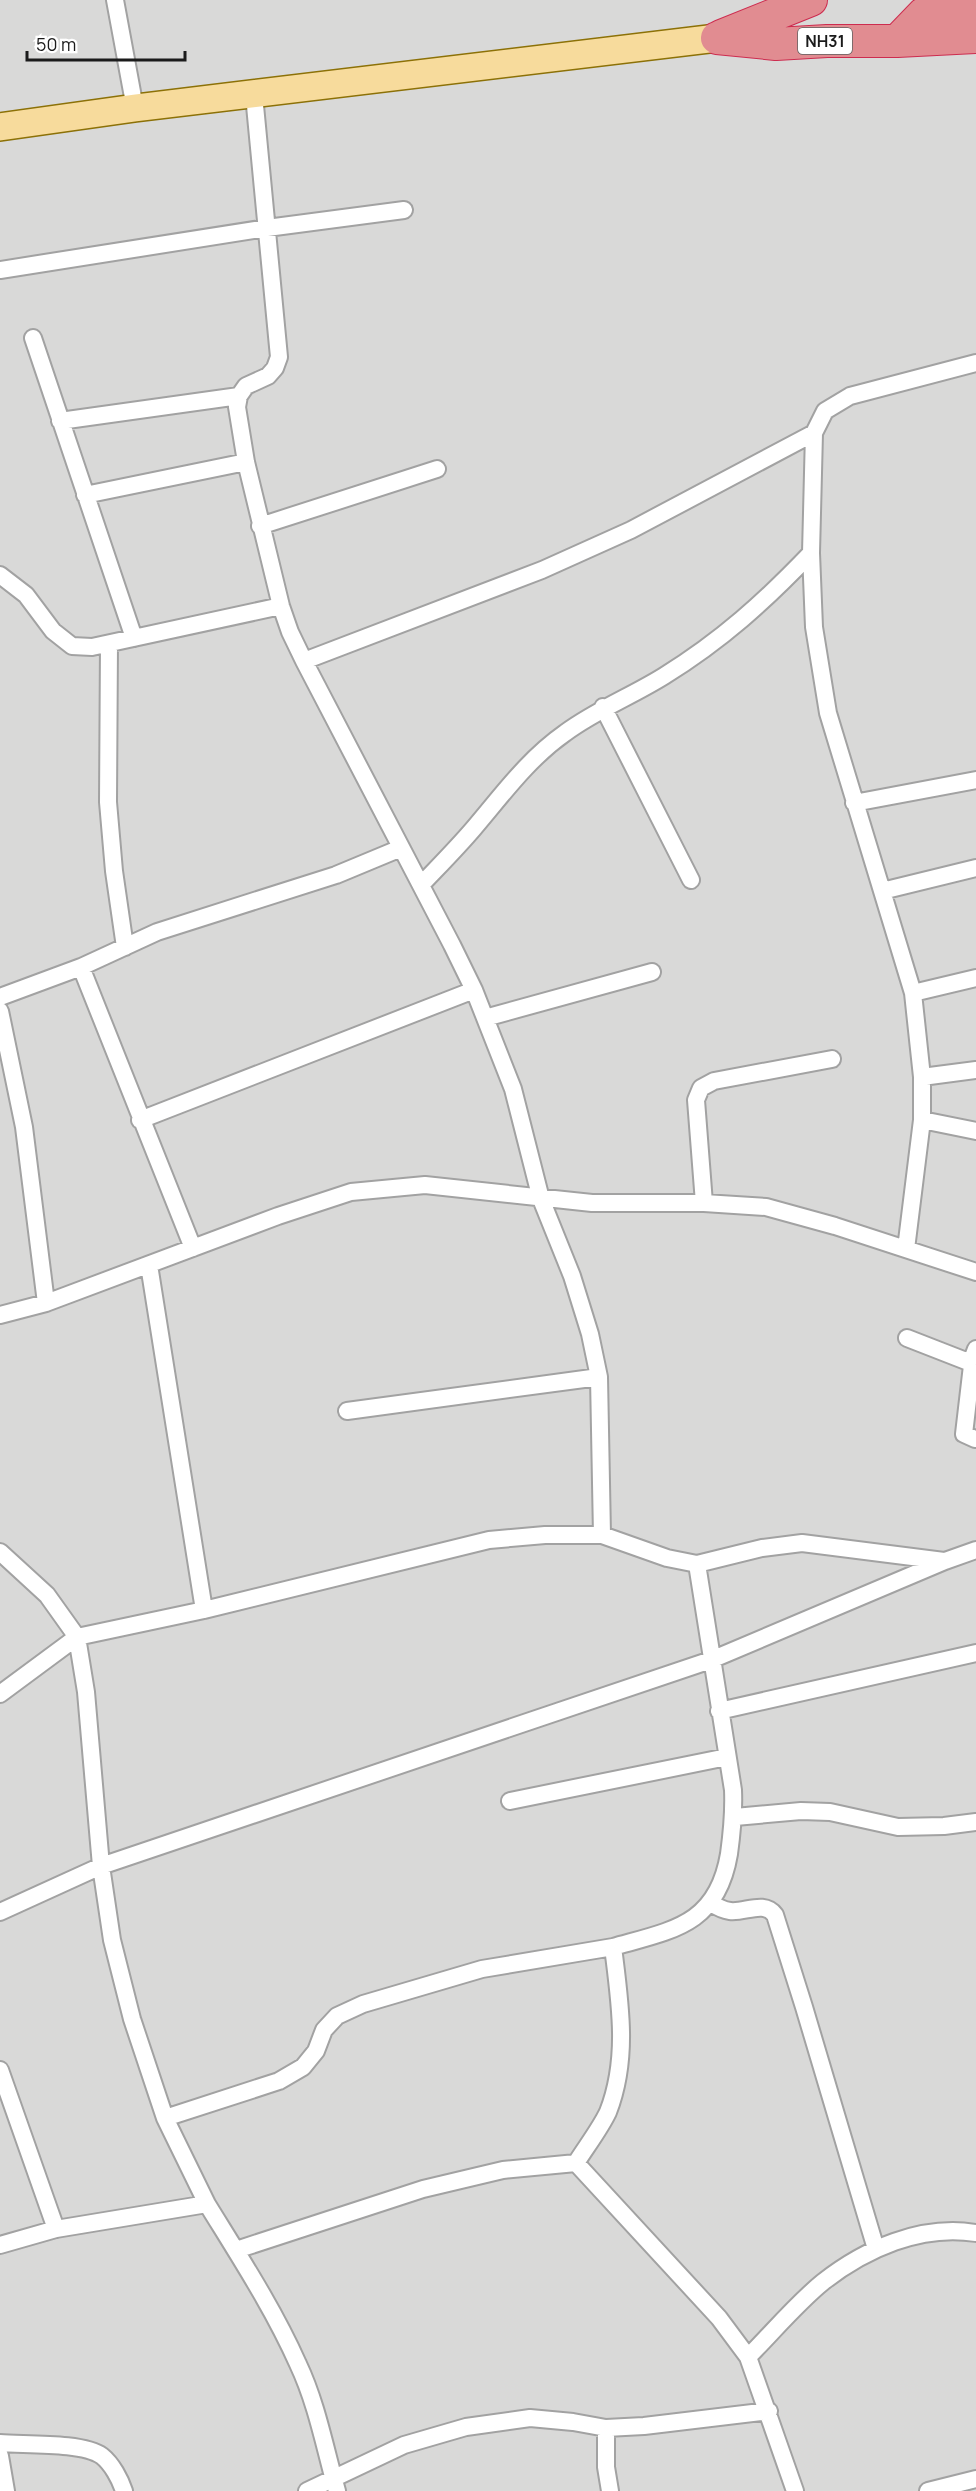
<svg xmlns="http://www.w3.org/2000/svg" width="976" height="2491" viewBox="0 0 976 2491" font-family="Manrope,sans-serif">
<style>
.residential{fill:#d9d9d8}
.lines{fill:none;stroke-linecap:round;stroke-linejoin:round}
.street-casing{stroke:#a2a2a2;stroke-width:20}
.primary-casing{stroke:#8c7107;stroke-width:30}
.highway-casing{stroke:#cd2c4f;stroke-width:34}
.street{stroke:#fff;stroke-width:16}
.primary{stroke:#f7db9c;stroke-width:27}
.highway{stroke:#e18c91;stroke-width:32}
.labels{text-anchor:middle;stroke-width:4.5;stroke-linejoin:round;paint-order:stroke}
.shield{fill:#fff;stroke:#5f5f5f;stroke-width:1.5}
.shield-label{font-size:16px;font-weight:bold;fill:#1b1b1b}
</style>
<rect width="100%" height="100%" fill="#edeae1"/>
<path class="residential" d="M0 0H976V2491H0Z"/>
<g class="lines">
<defs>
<path id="street" d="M115 0 135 108
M254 95 279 357 275 368 268 376 246 386 239 396 237 407 246 462 281 606 290 632 304 661 452 945 474 990 513 1089 541 1199 572 1276 590 1334 599 1377 602 1535
M0 270 267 228 404 210
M33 338 134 638
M60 421 239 396
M85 495 246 462
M260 526 437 469
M811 553 814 627 828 713 913 993 922 1077
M0 575 26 595 53 631 72 646 92 647 281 606
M109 644 108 802 114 871 125 947
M304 661 542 570 631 530 814 433
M603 707 691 880
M854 803 976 780
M421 885C439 866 457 848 474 828 503 794 528 759 565 733 596 710 632 696 664 676 722 640 764 602 811 553L814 433 825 411 850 396 976 363
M882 891 976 868
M81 967 193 1248
M913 993 976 978
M0 997 81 967 157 932 336 875 401 848
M0 1011 24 1127 46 1303
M485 1018 652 972
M140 1120 474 990
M922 1120 976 1131
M704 1203 696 1100 701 1088 714 1081 832 1059
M906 1249 922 1120V1077L976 1070
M149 1265 204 1610
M0 1315 46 1303 278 1216 351 1192 425 1185 592 1203H704L766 1207 835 1226 976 1272
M907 1338 966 1361 973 1357 976 1349
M973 1357 964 1434 975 1439
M347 1411 599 1377
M0 1552 47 1595 77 1637 86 1692 101 1866 112 1940 132 2019 165 2118 207 2204
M697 1564 762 1548 802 1543 944 1561
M0 1694 77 1637 204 1610 489 1540 545 1535H602L667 1558 697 1564 733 1790C734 1813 732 1832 729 1854 717 1925 673 1930 613 1947 620 2003 629 2058 608 2112 600 2129 586 2147 576 2163
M719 1711 976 1653
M510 1801 727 1757
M735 1817 801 1811 830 1812 898 1827 944 1826 976 1822
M711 1903C717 1907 723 1910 730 1911 745 1913 764 1900 775 1915L804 2007 876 2249
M0 1912 101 1866 711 1660 945 1561 976 1550
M0 2070 56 2229
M165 2118 279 2081 303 2067 316 2051 324 2030 337 2016 363 2004 482 1969 613 1947
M0 2245 56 2229 207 2204C239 2256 273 2308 298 2364 317 2404 325 2449 337 2491
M236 2250 423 2189 503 2170 576 2163 719 2318 748 2357C772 2333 797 2303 823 2282 865 2249 921 2224 976 2233
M748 2357 795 2491
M606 2428V2467L610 2491
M0 2443C25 2445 83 2442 102 2456 112 2464 120 2479 124 2491
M0 2456 6 2491
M307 2491 404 2445 466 2427 530 2418 573 2422 606 2428 644 2426 769 2411
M928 2491 976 2479"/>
<path id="primary" d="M0 127 135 108 717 38"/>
<path id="highway" d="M721 36 811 0
M717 38 776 44 827 41H897L923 14 976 11
M897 41 976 37"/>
</defs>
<use href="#street" class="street-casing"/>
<use href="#primary" class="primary-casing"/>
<use href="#highway" class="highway-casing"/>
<use href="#street" class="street"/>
<use href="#primary" class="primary"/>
<use href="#highway" class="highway"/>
</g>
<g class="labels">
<rect class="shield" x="798" y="28" width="54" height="26" rx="4.5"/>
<g class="shield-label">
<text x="825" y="47">NH31</text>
</g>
</g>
<path d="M27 51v9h158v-9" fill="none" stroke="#1b1b1b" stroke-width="3"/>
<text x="36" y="51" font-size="18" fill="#1b1b1b" stroke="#ffffff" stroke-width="4.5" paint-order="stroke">50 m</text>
</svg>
